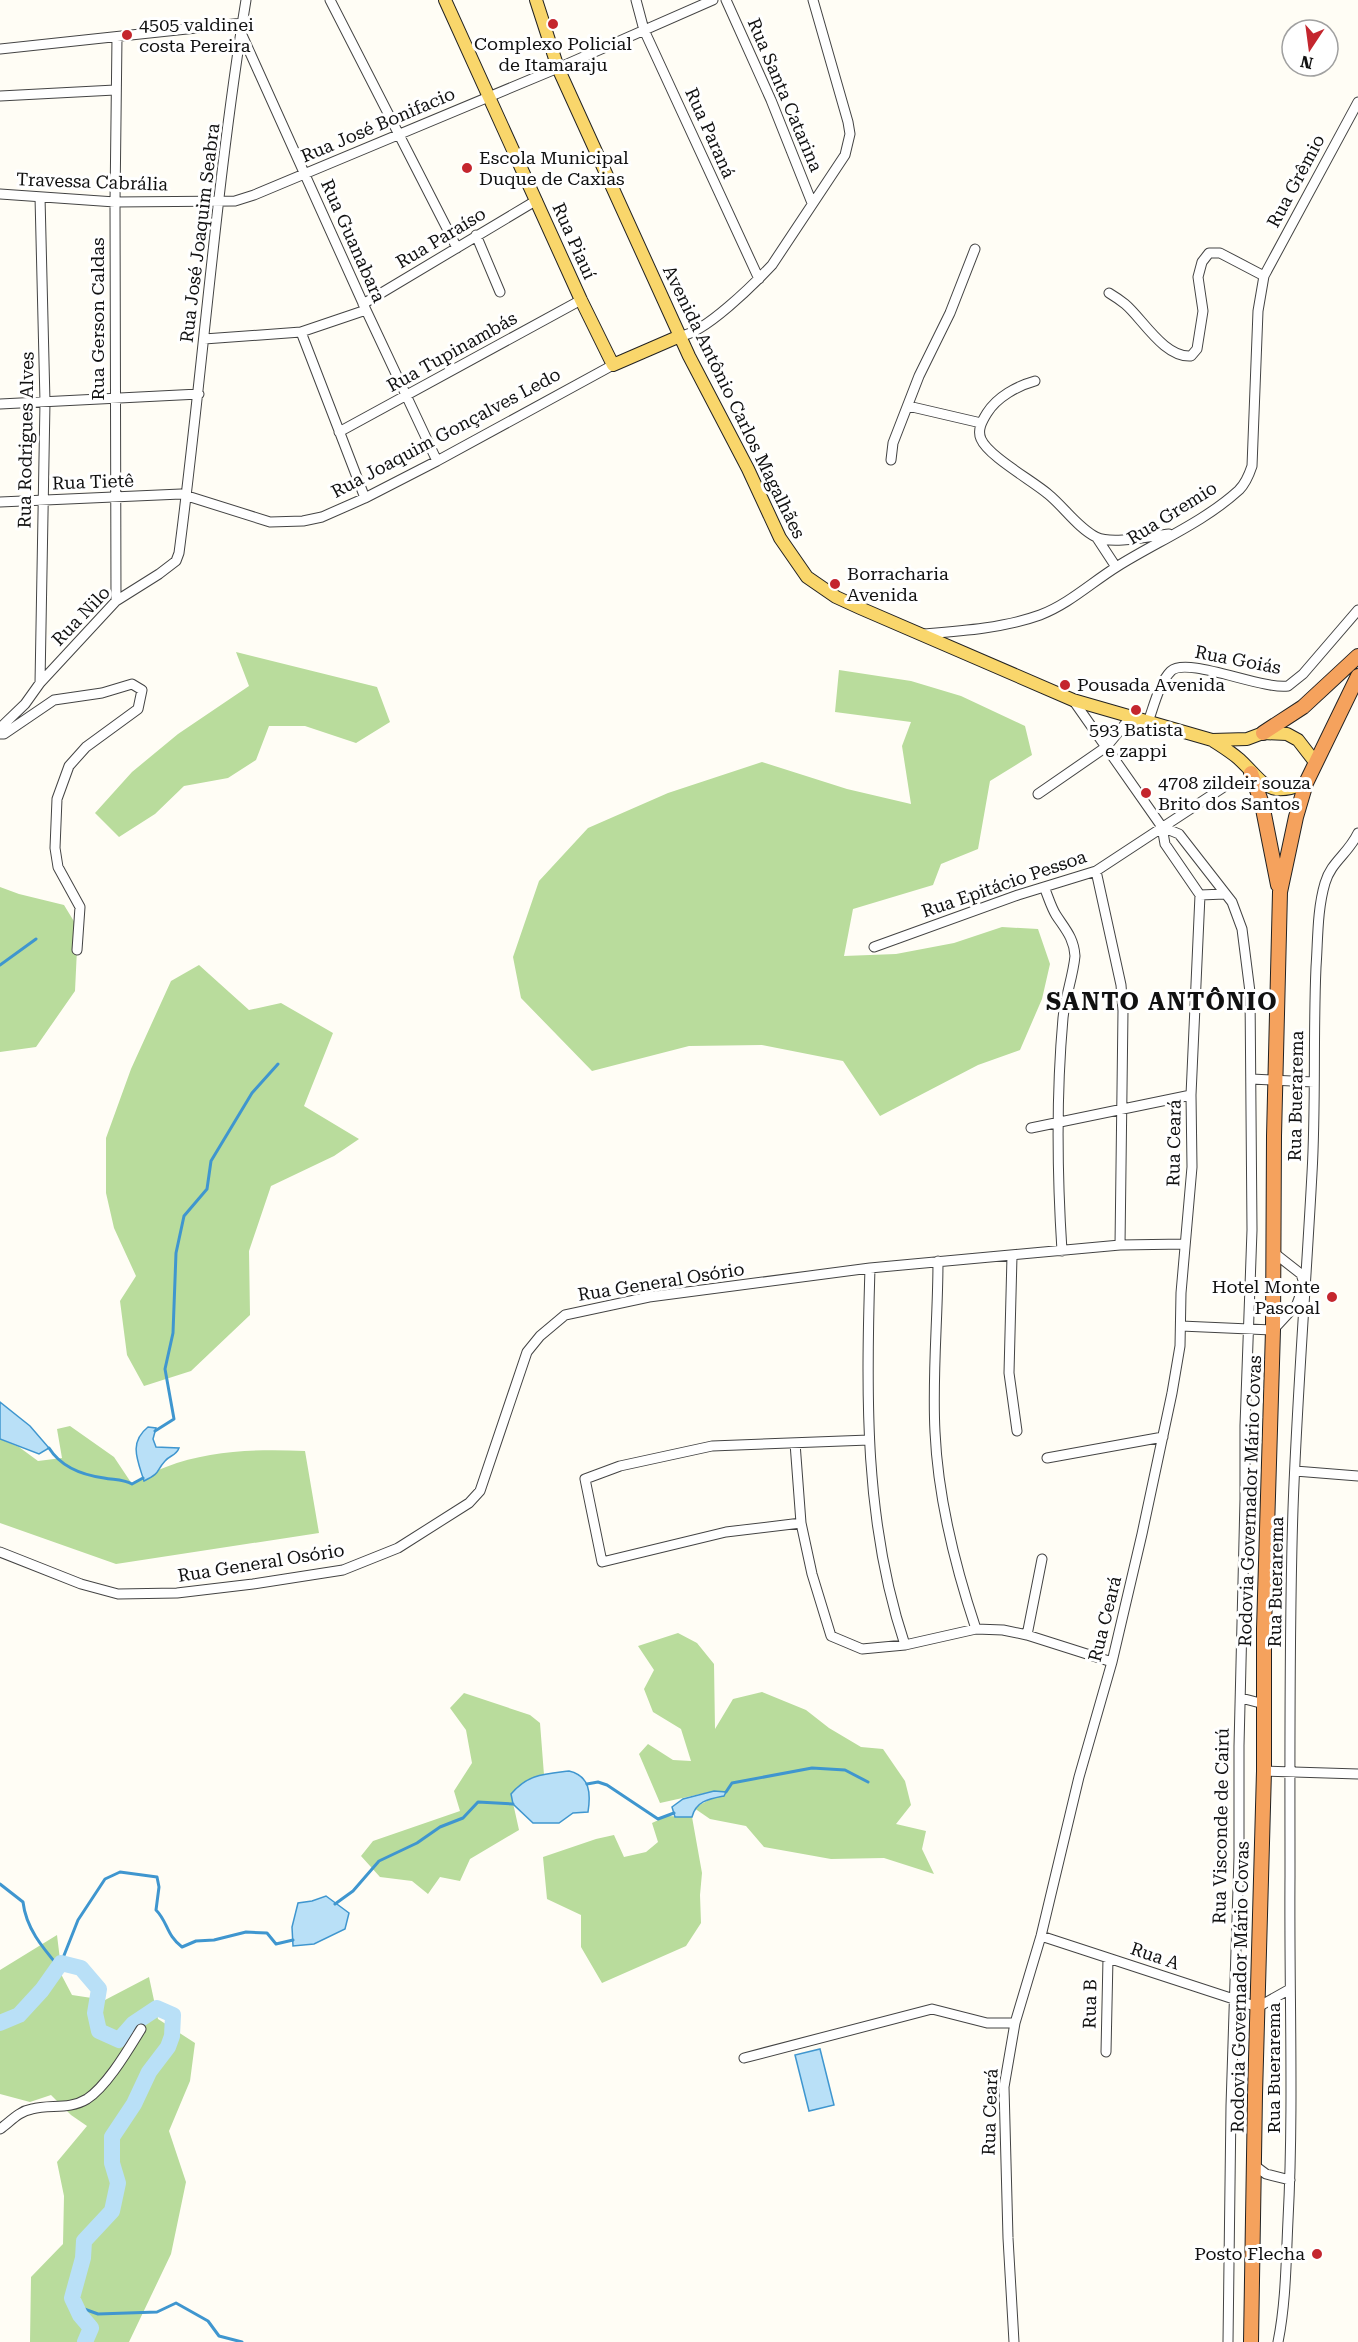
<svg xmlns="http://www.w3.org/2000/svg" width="1358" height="2342" viewBox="0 0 1358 2342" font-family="'Roboto Serif',serif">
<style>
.forest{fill:#b9dc9c}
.water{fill:#b9e0f7;stroke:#3f96cf;stroke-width:1.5}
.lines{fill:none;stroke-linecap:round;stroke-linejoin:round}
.stream{stroke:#3f96cf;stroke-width:3}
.river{stroke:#b9e0f7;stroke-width:16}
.minor-casing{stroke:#444;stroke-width:11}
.major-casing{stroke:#222;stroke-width:14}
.highway-casing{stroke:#222;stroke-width:16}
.minor{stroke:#fff;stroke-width:9}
.major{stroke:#f9d66b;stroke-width:12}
.highway{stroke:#f5a25d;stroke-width:14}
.poi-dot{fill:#c4262e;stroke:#fff;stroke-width:2}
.labels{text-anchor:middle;stroke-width:6;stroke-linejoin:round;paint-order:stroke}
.poi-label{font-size:18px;fill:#111;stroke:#fff;text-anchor:start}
.street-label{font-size:18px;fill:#111;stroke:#fff}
.district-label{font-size:24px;font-weight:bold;letter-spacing:1.5px;fill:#111;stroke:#fff}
</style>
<rect width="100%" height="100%" fill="#fffdf5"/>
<path class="forest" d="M236 652 377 687 390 722 356 743 305 726H269L256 760 228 778 184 786 155 814 119 837 95 813 132 772 178 734 249 686Z
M839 670 911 681 961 696 1025 726 1032 755 990 781 978 849 941 864 933 885 853 909 844 956 896 954 954 943 1002 927 1038 929 1050 964 1042 999 1020 1050 978 1065 880 1116 843 1061 762 1045 689 1046 592 1071 521 998 513 957 539 881 588 828 668 793 762 762 847 789 911 804 902 746 911 722 835 712Z
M0 887 19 894 64 905 78 928 75 991 36 1047 0 1052Z
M199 965 249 1010 281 1003 333 1033 304 1106 359 1139 334 1156 271 1186 249 1251 250 1315 191 1371 144 1386 127 1355 120 1301 136 1276 114 1228 106 1193V1138L131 1069 171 981Z
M70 1426 114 1457 132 1484C143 1478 154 1471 166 1467 210 1450 258 1449 305 1451L319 1533 116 1564 0 1523V1439L19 1447 38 1461 62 1458 57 1429Z
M678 1633 697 1643 714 1664 715 1729 733 1699 762 1692 806 1710 829 1728 861 1747 883 1749 905 1781 911 1805 896 1824 926 1831 922 1849 934 1874 884 1858 831 1859 764 1847 746 1826 710 1819 694 1808 724 1792 714 1791 660 1803 639 1754 648 1744 673 1760 691 1761 681 1729 653 1712 644 1689 654 1670 638 1646Z
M464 1693 530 1715 540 1723 544 1775 527 1780 511 1794 519 1830 470 1859 460 1881 440 1877 428 1894 412 1881 380 1877 361 1856 373 1841 460 1811 454 1791 472 1763 466 1730 450 1708Z
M667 1816 692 1817 702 1873 700 1895 701 1923 686 1946 602 1983 581 1947V1915L547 1899 543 1857 596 1839 614 1835 624 1857 646 1852 658 1842 652 1823Z
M57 1935 62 1976 72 1995 105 2000 149 1977 158 2019 195 2043 190 2081 169 2131 186 2182 171 2254 129 2342H30L31 2277 63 2244 64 2196 57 2162 87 2126 71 2115 51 2095 30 2102 0 2094V1970Z"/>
<path class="water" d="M0 1402 30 1426 49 1448 39 1454 0 1439Z
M148 1427 156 1428 153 1439 156 1447 179 1448C176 1456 170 1455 165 1461 155 1472 162 1472 144 1481 138 1461 128 1443 148 1427Z
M569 1771C590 1776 591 1793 588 1812L573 1813 559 1823H533L513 1804 511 1794C528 1774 544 1774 569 1771Z
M714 1791 726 1792 724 1796C709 1799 696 1801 692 1817H675L672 1807 683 1799Z
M326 1896 349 1913 345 1929 314 1944 293 1946 292 1927 298 1903 312 1901Z
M820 2049 834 2105 809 2111 795 2055Z"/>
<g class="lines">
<path class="stream" d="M0 965 36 939
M155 1431 174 1419 165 1369 173 1333 176 1253 184 1216 207 1189 211 1161 252 1093 278 1064
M49 1448C61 1467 82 1475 104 1478 114 1480 123 1479 132 1484L143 1478
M587 1784 598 1782 607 1785 658 1819 674 1813
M726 1792 732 1783 812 1768 845 1770 868 1782
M0 1884 23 1902C26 1928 42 1947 59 1967
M335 1904 353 1891 379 1861 417 1843 440 1827 463 1818 478 1802 513 1804
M61 1963 78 1920 105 1879 120 1872 157 1877 159 1887 156 1910C168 1922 166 1935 182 1947L196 1941 214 1940 246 1932 267 1933 276 1944 293 1940
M76 2306 98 2314 157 2312 176 2303 208 2321 219 2336 242 2342"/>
<path class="river" d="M0 2023 19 2015 42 1990 61 1963 81 1968 99 1989 95 2013 99 2031 119 2040 133 2024 157 2008 173 2015 172 2036 168 2047 149 2072 134 2104 112 2137V2163L118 2183 112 2211 84 2241 83 2258 72 2298 80 2315 91 2328 85 2342"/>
<defs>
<path id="minor" d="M330 0 457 248
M636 0 644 30 759 279
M726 0 771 100 812 203
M242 35 366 310 437 461
M0 49 243 23
M0 96 115 90
M0 194 115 202 235 201 254 195 558 68 713 0
M40 197 45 402 40 683
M476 235 500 292
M1109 293C1114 296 1120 300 1125 304 1142 318 1164 358 1191 356L1197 349 1203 311 1198 277 1202 262 1209 253H1220L1264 276
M363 304 537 200
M301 332 365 498
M680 336C704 334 755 283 772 265L845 155 850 134 848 122 813 0
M204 339 301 332 366 310
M1035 381C1017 386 997 397 987 413 982 421 977 430 981 439 988 456 1033 481 1048 494 1064 507 1078 528 1096 537 1112 545 1151 536 1169 534
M0 404 199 394
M908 406 981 423
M339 432 581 300
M891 460 893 443 919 376 950 313 975 249
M0 502 181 494 270 522 303 521 322 517 365 498 437 461 613 365
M1097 538 1116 567
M116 601 115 202 117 37
M923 634C961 631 1004 628 1040 615 1069 604 1092 582 1118 566 1158 541 1204 522 1239 490 1246 483 1249 475 1252 466L1258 311 1264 276 1358 102
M1073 700 1162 827 1165 844 1200 895
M1148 722C1154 706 1159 683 1171 671 1187 656 1262 690 1288 686L1303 674 1358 610
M0 728 25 704 40 683 116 601 159 574 176 561 179 553C203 369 216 183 246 0
M0 734H4L54 700 102 693 132 684 142 690 138 709 86 747 69 766 57 799 55 848 58 867 80 907 77 950
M1038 794 1106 747 1131 717
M1162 827 1179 834 1232 902 1242 929 1250 992 1252 1230 1245 1426V1499L1239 1746V1857L1231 2106 1228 2342
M1096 871 1121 985 1123 1011 1120 1245
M1044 887C1048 896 1051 907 1056 915 1065 929 1074 938 1075 956 1073 977 1065 997 1063 1018 1056 1096 1057 1173 1062 1251
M1200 895 1225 894
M874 947 1018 895 1096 871 1230 783
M1251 1079 1314 1082
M1031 1128 1191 1095
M1273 1252 1301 1274 1303 1280
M1012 1256 1009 1373 1017 1431
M938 1261C938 1318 932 1375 935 1432 938 1499 955 1566 976 1629
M870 1268C866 1395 864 1523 905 1645
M1181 1326 1273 1330 1297 1304 1301 1293
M795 1443 801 1523 812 1574 831 1636 862 1649 905 1645 976 1629 1003 1630 1027 1635 1112 1662
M1047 1458 1163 1437
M1295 1471 1358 1476
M801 1523 726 1532 602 1562 585 1479 620 1466 712 1446 869 1440
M0 1552 81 1584 118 1594 177 1593 253 1584 343 1570 398 1548 469 1503 480 1491 527 1352 540 1336 565 1315 649 1297 870 1268 1120 1245 1185 1244
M1027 1635 1042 1559
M1241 1698 1264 1704
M1264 1771 1358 1774
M1041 1936 1258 2007 1290 1989
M1106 2052 1108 1958
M744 2058 932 2009 987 2023H1015
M0 2129C10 2122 19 2111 32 2109 50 2104 69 2110 87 2099 107 2086 128 2050 141 2029
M1254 2165 1266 2174 1290 2180
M1014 2342 1008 2238 1004 2087 1015 2023 1041 1936 1079 1777 1112 1662 1142 1534 1172 1393 1180 1346 1181 1293 1192 1167 1191 1095 1200 895
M1278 2342C1286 2302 1286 2261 1288 2220 1294 2106 1289 1991 1290 1876 1290 1754 1289 1631 1293 1509 1297 1397 1306 1285 1312 1173 1316 1105 1313 1036 1316 967 1318 940 1317 910 1325 883 1331 862 1348 854 1358 833"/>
<path id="major" d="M445 0 581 300 613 365 680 336
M536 0 558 68 689 356 748 469 780 538 807 577 836 597 860 608 1073 700 1212 740 1247 739 1263 733 1287 734 1298 740 1315 762
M1212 740C1221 746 1231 752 1239 759 1265 783 1267 799 1306 783"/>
<path id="highway" d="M1263 733 1303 707 1358 656
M1251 773 1262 804 1278 885
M1251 2342 1255 2095 1264 1771V1629L1273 1330 1274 1136 1280 892 1296 817 1306 783 1358 676"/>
</defs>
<use href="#minor" class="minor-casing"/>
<use href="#major" class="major-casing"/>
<use href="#highway" class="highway-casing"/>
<use href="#minor" class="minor"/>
<use href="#major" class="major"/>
<use href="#highway" class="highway"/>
</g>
<g class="poi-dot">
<circle cx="553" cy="24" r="6"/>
<circle cx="127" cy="35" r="6"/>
<circle cx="467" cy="168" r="6"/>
<circle cx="835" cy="584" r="6"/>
<circle cx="1065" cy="685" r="6"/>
<circle cx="1136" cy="710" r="6"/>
<circle cx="1146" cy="793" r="6"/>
<circle cx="1332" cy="1297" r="6"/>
<circle cx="1317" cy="2254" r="6"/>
</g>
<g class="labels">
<g class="poi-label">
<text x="139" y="31">4505 valdinei<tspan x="139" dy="21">costa Pereira</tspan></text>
<text x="553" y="50" text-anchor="middle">Complexo Policial<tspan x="553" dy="21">de Itamaraju</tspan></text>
<text x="479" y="164">Escola Municipal<tspan x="479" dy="21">Duque de Caxias</tspan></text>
<text x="847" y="580">Borracharia<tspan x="847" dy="21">Avenida</tspan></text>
<text x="1077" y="691">Pousada Avenida</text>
<text x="1136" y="736" text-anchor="middle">593 Batista<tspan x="1136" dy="21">e zappi</tspan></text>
<text x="1158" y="789">4708 zildeir souza<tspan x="1158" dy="21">Brito dos Santos</tspan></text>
<text x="1320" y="1293" text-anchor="end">Hotel Monte<tspan x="1320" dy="21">Pascoal</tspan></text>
<text x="1305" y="2260" text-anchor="end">Posto Flecha</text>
</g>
<g class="street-label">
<text transform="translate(785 95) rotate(67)" y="6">Rua Santa Catarina</text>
<text transform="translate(378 125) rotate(-23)" y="6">Rua José Bonifacio</text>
<text transform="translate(710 133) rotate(66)" y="6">Rua Paraná</text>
<text transform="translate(1296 181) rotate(-62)" y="6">Rua Grêmio</text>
<text transform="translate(92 182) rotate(2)" y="6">Travessa Cabrália</text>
<text transform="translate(200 233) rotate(-83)" y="6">Rua José Joaquim Seabra</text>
<text transform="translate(441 238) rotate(-31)" y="6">Rua Paraíso</text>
<text transform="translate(353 241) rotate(66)" y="6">Rua Guanabara</text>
<text transform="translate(574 241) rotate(66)" y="6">Rua Piauí</text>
<text transform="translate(98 319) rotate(-90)" y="6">Rua Gerson Caldas</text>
<text transform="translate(452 352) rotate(-29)" y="6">Rua Tupinambás</text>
<text transform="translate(734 402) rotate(64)" y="6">Avenida Antônio Carlos Magalhães</text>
<text transform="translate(446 433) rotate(-28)" y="6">Rua Joaquim Gonçalves Ledo</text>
<text transform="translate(26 440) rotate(-89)" y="6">Rua Rodrigues Alves</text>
<text transform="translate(93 482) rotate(-2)" y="6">Rua Tietê</text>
<text transform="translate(1172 513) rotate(-32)" y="6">Rua Gremio</text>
<text transform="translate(81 616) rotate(-46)" y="6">Rua Nilo</text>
<text transform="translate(1238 660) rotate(11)" y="6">Rua Goiás</text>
<text transform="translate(1004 884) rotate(-19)" y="6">Rua Epitácio Pessoa</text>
<text transform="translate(1296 1096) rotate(-89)" y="6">Rua Buerarema</text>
<text transform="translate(1174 1143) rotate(-89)" y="6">Rua Ceará</text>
<text transform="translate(661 1282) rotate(-9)" y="6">Rua General Osório</text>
<text transform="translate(1250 1501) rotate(-88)" y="6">Rodovia Governador Mário Covas</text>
<text transform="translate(261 1563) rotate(-9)" y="6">Rua General Osório</text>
<text transform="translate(1276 1582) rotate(-89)" y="6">Rua Buerarema</text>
<text transform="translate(1105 1619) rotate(-76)" y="6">Rua Ceará</text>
<text transform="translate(1221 1826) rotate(-89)" y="6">Rua Visconde de Cairú</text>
<text transform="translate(1155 1956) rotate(19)" y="6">Rua A</text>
<text transform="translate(1240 1987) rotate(-89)" y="6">Rodovia Governador Mário Covas</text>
<text transform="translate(1090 2004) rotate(-89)" y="6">Rua B</text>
<text transform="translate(1274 2068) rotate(-90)" y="6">Rua Buerarema</text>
<text transform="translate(990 2112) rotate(-88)" y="6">Rua Ceará</text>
</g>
<g class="district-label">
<text x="1162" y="1010">SANTO ANTÔNIO</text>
</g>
</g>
<g transform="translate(1310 48) rotate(193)"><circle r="28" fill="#ffffff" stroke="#a0a0a0" stroke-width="1.5"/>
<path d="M0-4.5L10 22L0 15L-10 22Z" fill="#c4262e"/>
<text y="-9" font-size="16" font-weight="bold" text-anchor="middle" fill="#111111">N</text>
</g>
</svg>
